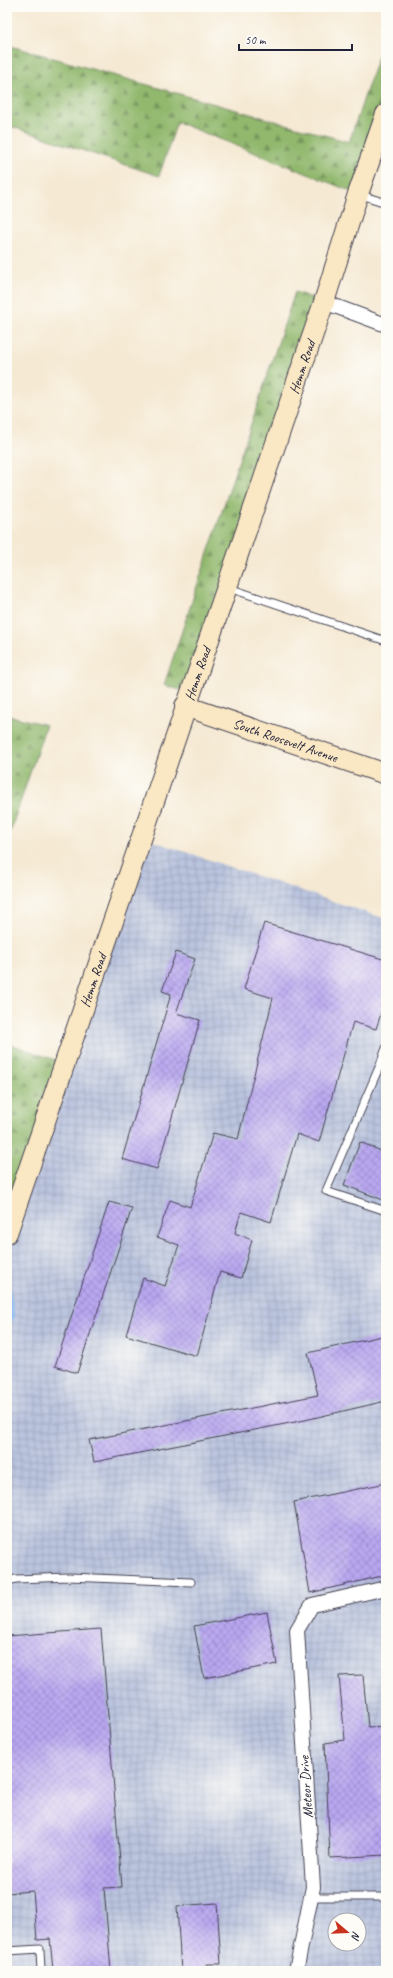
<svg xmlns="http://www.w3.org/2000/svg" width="393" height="1978" font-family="Caveat,sans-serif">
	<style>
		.industrial { fill: url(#industrial-grid); fill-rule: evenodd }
		.forest { fill: url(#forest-firs); stroke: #5a6d54 }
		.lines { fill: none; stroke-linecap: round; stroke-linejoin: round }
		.stream { stroke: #80b4ee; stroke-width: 4.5 }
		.building { fill: url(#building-cross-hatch) }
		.lane-casing { stroke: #424052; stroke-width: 9 }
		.street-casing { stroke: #424052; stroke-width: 16 }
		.secondary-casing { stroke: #424052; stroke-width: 22 }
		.lane { stroke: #fff; stroke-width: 7 }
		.street { stroke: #fff; stroke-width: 14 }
		.secondary { stroke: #fae7c3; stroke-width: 20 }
		.labels { text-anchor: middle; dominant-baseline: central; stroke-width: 3.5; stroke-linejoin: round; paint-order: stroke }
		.street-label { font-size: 14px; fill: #22223b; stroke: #fdfcf7 }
	</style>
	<defs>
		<pattern id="industrial-grid" width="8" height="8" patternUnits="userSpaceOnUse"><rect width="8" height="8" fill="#bac4de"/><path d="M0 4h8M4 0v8" fill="none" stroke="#a0a8bf"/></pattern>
		<pattern id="forest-firs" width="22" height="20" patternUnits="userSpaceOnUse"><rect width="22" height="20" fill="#91b86d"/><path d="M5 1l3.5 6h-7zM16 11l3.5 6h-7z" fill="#76955b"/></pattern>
		<pattern id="building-cross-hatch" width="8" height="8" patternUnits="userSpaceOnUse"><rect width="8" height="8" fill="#b9a7f1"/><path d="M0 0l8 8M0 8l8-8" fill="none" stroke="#9688c4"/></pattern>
	</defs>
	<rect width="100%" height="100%" fill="#fdfcf7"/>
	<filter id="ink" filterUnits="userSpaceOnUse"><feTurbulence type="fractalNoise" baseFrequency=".025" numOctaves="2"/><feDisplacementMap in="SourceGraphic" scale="8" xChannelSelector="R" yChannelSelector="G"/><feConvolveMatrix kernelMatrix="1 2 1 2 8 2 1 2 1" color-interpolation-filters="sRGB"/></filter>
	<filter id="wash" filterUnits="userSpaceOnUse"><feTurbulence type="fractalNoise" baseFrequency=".012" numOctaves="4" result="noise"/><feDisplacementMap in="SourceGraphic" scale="16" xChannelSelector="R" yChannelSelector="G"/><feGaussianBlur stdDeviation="0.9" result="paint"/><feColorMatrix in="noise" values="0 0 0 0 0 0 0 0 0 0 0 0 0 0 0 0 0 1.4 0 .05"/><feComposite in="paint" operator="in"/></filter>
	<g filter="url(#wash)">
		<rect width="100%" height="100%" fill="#f5e9d3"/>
		<path class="industrial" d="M141,837l245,82v1052h-379v-738zM335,1920h24v24h-24z"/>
		<path class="forest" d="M386,33v81l-28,80 -181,-72 -18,54 -152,-51v-80l342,97z
			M295,292l29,10 -134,391 -26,-8z
			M7,715l39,10 -39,117z
			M7,1043l57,20 -57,170z"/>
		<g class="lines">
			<path class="stream" d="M7,1328l5,-13 -5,-34"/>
		</g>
		<g id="blocks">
			<path class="building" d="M264,923l122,37v38l-10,31 -23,-7 -34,120 -22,-8 -26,88 -30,-10 -6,21 17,7 -11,38 -21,-6 -23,84 -71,-21 17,-57 22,8 14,-41 -22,-8 13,-37 20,7 23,-74 25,6 35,-141 -29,-9z
				M176,952l19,7 -19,54 24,7 -43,149 -35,-10 49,-165 -9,-3z
				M360,1142l26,11v48l-42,-16z
				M109,1202l23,6 -55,165 -22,-7z
				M386,1335v66l-81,19 -211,42 -5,-22 229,-45 -10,-42z
				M386,1483v92l-76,18 -16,-91z
				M267,1612l10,52 -73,14 -10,-52z
				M101,1629l21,258 -18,1 7,83h-58l-3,-32 -13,1 -4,-49 -26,2v-257z
				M363,1675l5,52 18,-1v129l-56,3 -5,-115 20,-3 -6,-64z
				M217,1903l4,61h-15l1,7h-26l-4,-65z"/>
		</g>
	</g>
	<g filter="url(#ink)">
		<use href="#blocks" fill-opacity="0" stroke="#424052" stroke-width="1"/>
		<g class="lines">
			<g class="lane-casing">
				<path id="lane" d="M358,194l28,9
					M229,588l157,53
					M386,1048l-6,17 6,2
					M380,1065l-54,126 60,20
					M7,1581l9,-2 53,-2 122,5
					M311,1897h75
					M7,1951l33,-2 1,22"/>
			</g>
			<g class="street-casing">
				<path id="street" d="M324,302l62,23
					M296,1971l17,-84 -16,-257 15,-25 74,-17"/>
			</g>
			<g class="secondary-casing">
				<g id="secondary">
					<path id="s1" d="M185,706l201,68"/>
					<path id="s2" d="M7,1233l317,-931 34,-108 28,-80"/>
				</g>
			</g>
			<use href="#lane" class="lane"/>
			<use href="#street" class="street"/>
			<use href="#secondary" class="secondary"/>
		</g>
	</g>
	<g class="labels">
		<g class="street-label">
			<text stroke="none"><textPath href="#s2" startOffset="915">Hemm Road</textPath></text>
			<text stroke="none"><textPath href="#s2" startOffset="591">Hemm Road</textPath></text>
			<text stroke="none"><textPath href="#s1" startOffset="106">South Roosevelt Avenue</textPath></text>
			<text stroke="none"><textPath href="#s2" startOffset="267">Hemm Road</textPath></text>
			<text transform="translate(306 1787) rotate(-94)">Meteor Drive</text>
		</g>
	</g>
	<rect width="393" height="1978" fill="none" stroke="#fdfcf7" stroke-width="24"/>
	<g transform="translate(347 1932) rotate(109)"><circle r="19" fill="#fdfcf7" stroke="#a5a5ac"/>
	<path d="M0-3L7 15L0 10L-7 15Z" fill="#c8321e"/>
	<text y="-6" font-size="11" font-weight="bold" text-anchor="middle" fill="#22223b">N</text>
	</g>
	<path d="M239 44v6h113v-6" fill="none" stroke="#22223b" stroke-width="2"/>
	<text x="245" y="44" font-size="12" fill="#22223b" stroke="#fdfcf7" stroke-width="3" paint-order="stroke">50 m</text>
</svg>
